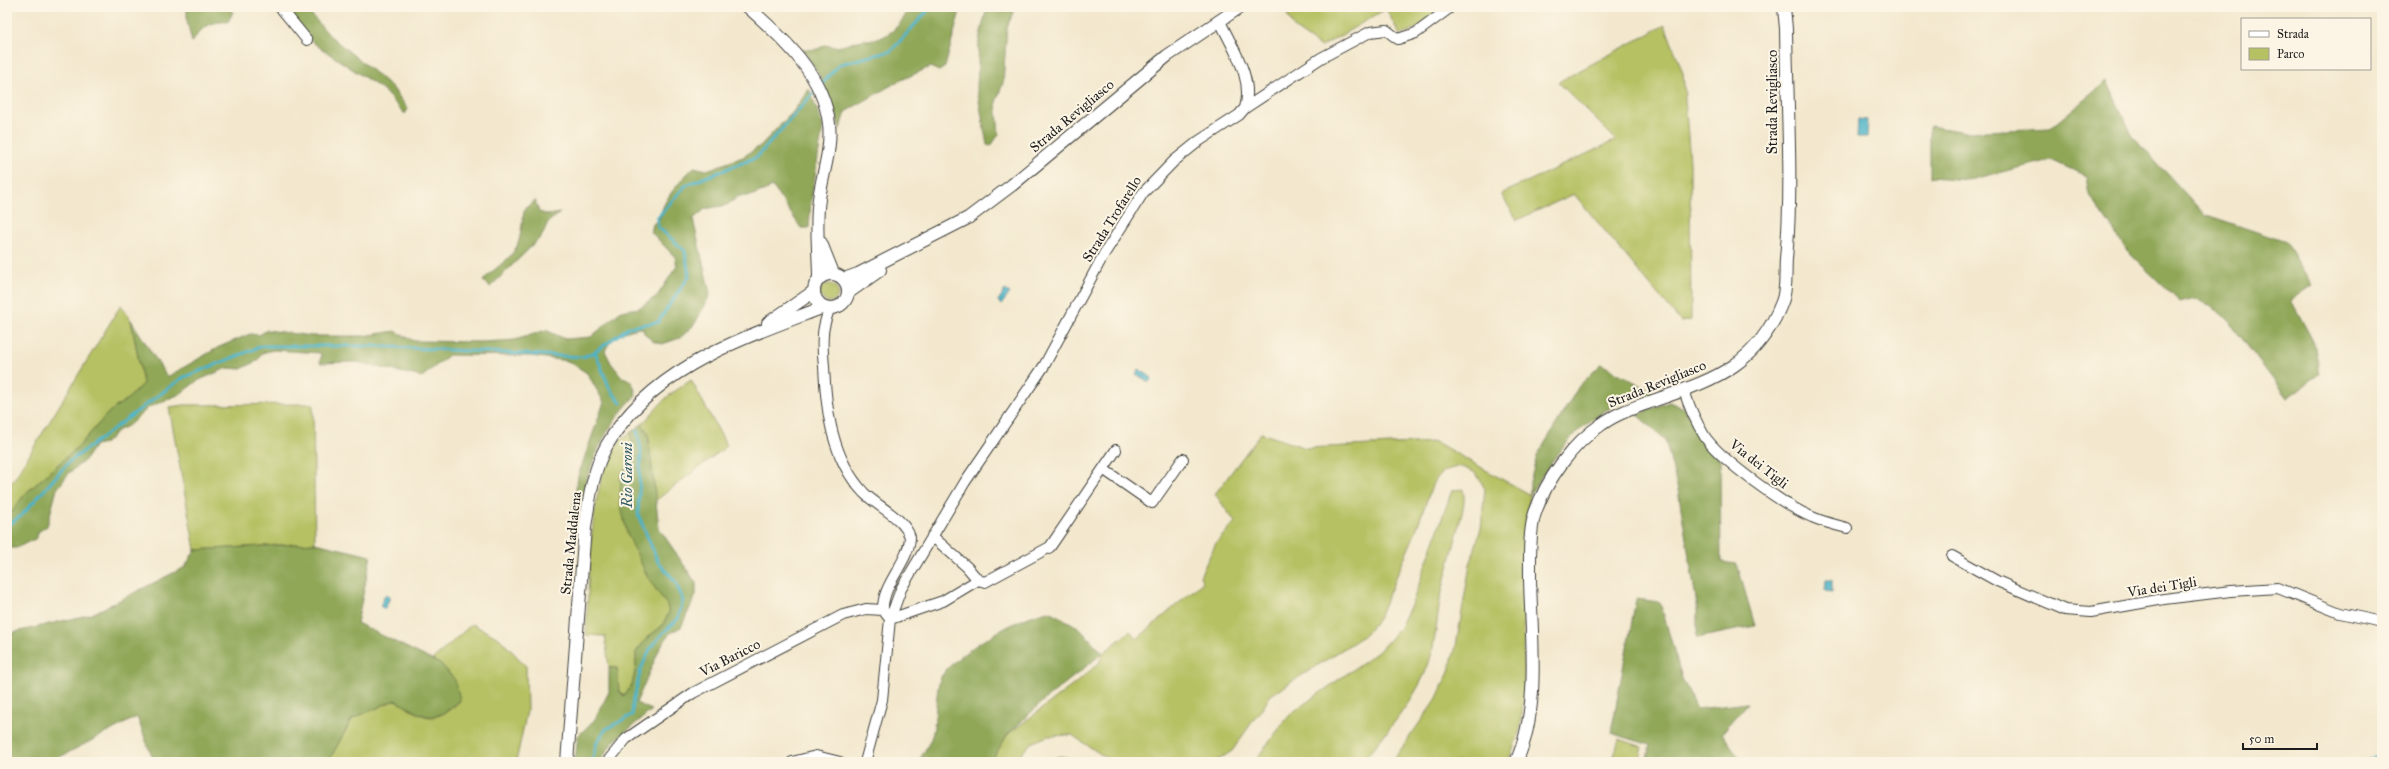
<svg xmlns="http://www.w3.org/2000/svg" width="2389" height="769" font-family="'IM FELL Great Primer',serif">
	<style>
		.green { fill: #b6c163; stroke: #696e40 }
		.forest { fill: #90a759; stroke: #56623a }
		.water { fill: #49b3c7; stroke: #326872 }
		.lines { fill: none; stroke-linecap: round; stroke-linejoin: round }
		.stream { stroke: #49b3c7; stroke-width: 3 }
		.minor-casing { stroke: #3c3b37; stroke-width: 12 }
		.tertiary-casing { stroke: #3c3b37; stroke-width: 14 }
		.minor { stroke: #fff; stroke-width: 10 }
		.tertiary { stroke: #fff; stroke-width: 12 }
		.labels { text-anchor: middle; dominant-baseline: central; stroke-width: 4; stroke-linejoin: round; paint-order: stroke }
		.street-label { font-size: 14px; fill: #1c1c1c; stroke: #fcf5e5 }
		.water-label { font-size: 15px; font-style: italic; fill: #2e5860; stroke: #fcf5e5 }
	</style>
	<rect width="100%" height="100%" fill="#fcf5e5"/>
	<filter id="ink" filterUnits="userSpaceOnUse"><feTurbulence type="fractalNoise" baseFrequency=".025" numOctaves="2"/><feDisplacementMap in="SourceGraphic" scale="8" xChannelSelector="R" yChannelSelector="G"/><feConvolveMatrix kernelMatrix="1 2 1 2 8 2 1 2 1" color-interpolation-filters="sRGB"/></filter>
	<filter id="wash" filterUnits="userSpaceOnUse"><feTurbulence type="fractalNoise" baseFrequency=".012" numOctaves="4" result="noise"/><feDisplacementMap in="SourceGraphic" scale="16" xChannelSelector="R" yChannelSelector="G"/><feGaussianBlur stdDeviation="0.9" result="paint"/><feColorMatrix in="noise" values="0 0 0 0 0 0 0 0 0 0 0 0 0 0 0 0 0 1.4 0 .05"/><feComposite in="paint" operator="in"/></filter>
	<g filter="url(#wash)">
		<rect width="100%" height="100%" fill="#f3e8ce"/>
		<path class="green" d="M1283,7h161l-27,21 -17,7 -14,-26 -65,38 -26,-18z
			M1665,25l18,48 7,89 1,158 -10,2 -107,-128 -57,26 -16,-26 115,-54 -58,-58z
			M820 293a9 9 0 1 1 18 0a9 9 0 1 1-18 0Z
			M121,305l10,15 12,63 -13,14 -21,15 -29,33 -55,49 -14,19 -4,2v-24z
			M691,380l36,66 -72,55 -7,-68 -6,-9 26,-28z
			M313,404l2,139 -120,7 -26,-143 15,-2z
			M631,432l1,17 -3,14 -8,12 -1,27 28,76 20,27 1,8 -8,14 -13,10 -12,15v15l-4,18 -8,11 -5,-5 -2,-23h-8l-4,-32 -19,-1c3,-50 2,-152 31,-191 3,-5 10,-8 14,-12z
			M1261,433l45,15 130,-6 94,53 -6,38v164l-4,33 -12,32h-116l45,-64 12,-27 7,-25 14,-81 11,-37 4,-39 -9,-16 -16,-7 -17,5 -10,12 -19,53 -36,83 -13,16 -94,60 -39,56 -17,11h-103l-40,-27 -24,1 -17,7 -17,19h-23l16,-27 70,-53 22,-19 4,-10 27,-22 7,8 66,-57 -3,-6 16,-33 19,-21 -20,-28z
			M1463,489c2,8 1,15 -1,24 -6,29 -16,58 -22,88 -4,24 -5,50 -15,72 -14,32 -41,62 -63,89h-108l36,-48 88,-62 21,-23 14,-28 39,-111z
			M472,624l27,14 27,28 1,45 -11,51h-188l24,-43 43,-19c29,17 37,27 65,1 -5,-20 -10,-32 -28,-41z
			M1619,739l24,8 -4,15h-27z
			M1060,756l17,3 5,3h-39z"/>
		<path class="forest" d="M187,7h39l7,5 -5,10c-19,-1 -26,5 -36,20l-5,-21z
			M269,7h32l9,6 19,22 63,52 16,22 -3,5 -23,-25 -63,-42z
			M910,7h51l-16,60 -6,4 -9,-4 -33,15 -52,30 -5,17c-9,-31 -18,-53 -37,-79l15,-1 7,-4c15,4 19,0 33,-4 6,-2 13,0 19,-2 17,-5 25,-17 33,-32z
			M987,7h29l-9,20 -4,56 -7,19 3,32 -8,12 -4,-1 -10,-56 2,-49z
			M2107,81l25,54 72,79 82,28 26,43 -21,15 23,43 6,31 -33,24 -63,-83 -29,-17 -15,4 -53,-51 -38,-57 -3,-18 -35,-16 -82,20 -39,-3v-51l35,6 85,-4z
			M809,89l14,37 -12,75 -2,27h-8l-28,-41 -23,9h-11l-12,9 -22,4 -12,10 17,75 -5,11 -11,20 -14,13 -18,6 -10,-3 -8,-8 -1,-5c-14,0 -33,9 -38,23l6,12 11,14c10,2 12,8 14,18 -39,40 -53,84 -59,138l-7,-4 8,-53 26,-74 -17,-29 -19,-12 -37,-5 -82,-1 -27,22 -66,-15 -36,1 1,-10 -48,-3 -11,3 -5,8 -16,8 -14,-1 -30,13 -17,13 -31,13 -21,19 -10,4 -12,13 -11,2 -10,15 -16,13 -12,16 -10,37 -9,6 -1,6 -21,10h-9v-33l4,-2 14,-19 55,-49 29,-33 21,-15 13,-14 -12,-63 36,57 52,-30 31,-13 9,1 8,-5 45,6h51l32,-5 19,10 69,1 32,-2 31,-10 19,9 26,-2 30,-26 18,-3 18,-12 20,-30 -2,-9 -24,-25 2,-8 7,-6c2,-18 21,-38 34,-51l13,3 36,-13 17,-11 33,-34z
			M535,200l4,12 10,3 11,-2 -12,9 -6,14 -52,51 -7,-6c10,-13 26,-19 34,-35 5,-11 5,-30 8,-37 2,-3 7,-6 10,-9z
			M1601,364l54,29c-13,4 -29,7 -41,13 -38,19 -63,54 -84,89v-13l7,-26 42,-70z
			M1669,402l15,6 20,34 16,18 1,102 16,2 18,62 -58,12v-33l-19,-115 -13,-51 -28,-24z
			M642,424l6,9 11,95 37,55v12l-15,32 -11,6 -11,17 -23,53 16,7 -40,33 -12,19h-25l3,-26 17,-17 14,-27v-24h8l2,23 5,5 8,-11 4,-18v-15l12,-15 13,-10 8,-14 -2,-8 -19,-27 -21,-45 -7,-31 1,-27 8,-12 3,-14 -1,-17z
			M315,543l56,13 -14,67 85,42 13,15 5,20c-29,27 -35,16 -65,0l-43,19 -24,43h-174l-17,-45 -87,45h-43v-128l85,-20 93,-47 10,-17z
			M1636,599l24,3 22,76 15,31 51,-6 -26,30 20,29h-96l4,-17 -39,-12z
			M1049,611l29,16 25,26 -60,48 -36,34 -16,27h-73c5,-9 13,-20 15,-30 3,-13 3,-46 8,-55 15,-25 81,-62 108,-66z"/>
		<path class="water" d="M1858,119l10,1 -1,17h-10z
			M1005,290l5,3 -9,12 -3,-4z
			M1139,369l13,9 -3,4 -13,-8z
			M1826,580h6v12l-7,-1z
			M385,595l5,2 -5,12 -5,-3z"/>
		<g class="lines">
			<path class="stream" d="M820,86l20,-22 51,-13 40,-44
				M595,352l15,37 11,14
				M7,526l15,-11 47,-53 113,-84 80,-32h112l209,11 12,-5 34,-25 29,-5 31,-46 -4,-25 -27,-24 -1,-9 29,-33 71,-28 59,-67
				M592,762l5,-20 9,-13 26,-14 1,-13 8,-33 9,-20 11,-14 17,-16 5,-19 -8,-19 -17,-19 -20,-48 3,-64 -4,-20
				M2358,762l24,-6"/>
		</g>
	</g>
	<g filter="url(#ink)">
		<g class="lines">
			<g class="minor-casing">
				<path id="minor" d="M280,7l27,33
					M1220,21c12,27 34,56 25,87
					M829,309c-2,8 -6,17 -6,26 -1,10 0,21 1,31 2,45 8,93 40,127 14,14 40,25 46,44 -1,26 -28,46 -27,73l7,9
					M1684,390c5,17 12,32 21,47 17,24 80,69 107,80 11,5 23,8 35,11
					M1103,469l49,34 31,-44
					M1952,556l45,25 68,29 26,2 73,-13 67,-8 47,-3 62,25 42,9
					M978,580l7,2 65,-35 66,-97
					M890,619l53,-18 35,-21 -11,-13 -35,-31
					M607,762l19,-23 67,-46 150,-78 23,-6 17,1
					M792,762l24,-6 24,6
					M865,762l17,-62 8,-81 11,-30 64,-107 79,-116 60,-112 39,-61 31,-32 25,-20 40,-26 6,-7 76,-50 49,-26 16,-2 12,9 18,-6 35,-26"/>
			</g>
			<g class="tertiary-casing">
				<path id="tertiary" d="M748,7c35,31 76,68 81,117 3,25 -7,51 -10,75 -4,26 0,53 0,79
					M821,243l12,30
					M814 291a17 17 0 1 1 34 0a17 17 0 1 1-34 0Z
					M844,279l14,-5 110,-56 44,-33 155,-129 73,-49
					M849,292l31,-22
					M768,323l45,-31
					M567,762l18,-235c4,-27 8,-58 22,-82 46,-79 137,-107 217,-138
					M1516,762c25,-53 15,-126 14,-184 0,-18 -1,-48 5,-65 11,-33 38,-70 67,-89 15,-11 34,-17 51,-23 59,-21 104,-34 129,-99 5,-12 3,-29 4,-43 7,-75 1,-153 0,-230l-2,-22"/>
			</g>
			<use href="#minor" class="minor"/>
			<use href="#tertiary" class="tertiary"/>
		</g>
	</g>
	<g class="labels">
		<g class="street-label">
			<text transform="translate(1772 102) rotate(-90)">Strada Revigliasco</text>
			<text transform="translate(1072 116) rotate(-40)">Strada Revigliasco</text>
			<text transform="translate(1112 219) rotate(-58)">Strada Trofarello</text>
			<text transform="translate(1657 384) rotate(-22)">Strada Revigliasco</text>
			<text transform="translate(1759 464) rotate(38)">Via dei Tigli</text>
			<text transform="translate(571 543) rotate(-84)">Strada Maddalena</text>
			<text transform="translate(2162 587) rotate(-9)">Via dei Tigli</text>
			<text transform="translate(730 658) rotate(-27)">Via Baricco</text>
		</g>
		<g class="water-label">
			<text transform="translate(627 475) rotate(-90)">Rio Garoni</text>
		</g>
	</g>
	<rect width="2389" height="769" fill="none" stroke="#fcf5e5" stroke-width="24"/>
	<rect x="2241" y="18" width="130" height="52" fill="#fcf5e5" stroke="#a29e95"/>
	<rect x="2249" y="31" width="20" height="6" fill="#ffffff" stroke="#a29e95"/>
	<text x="2277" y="38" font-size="12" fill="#1c1c1c">Strada</text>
	<rect x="2249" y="48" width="20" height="12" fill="#b6c163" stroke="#a29e95"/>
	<text x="2277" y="58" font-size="12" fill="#1c1c1c">Parco</text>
	<path d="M2243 743v6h74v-6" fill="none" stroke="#1c1c1c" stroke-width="2"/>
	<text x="2249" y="743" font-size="12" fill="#1c1c1c" stroke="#fcf5e5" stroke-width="3" paint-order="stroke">50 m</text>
</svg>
